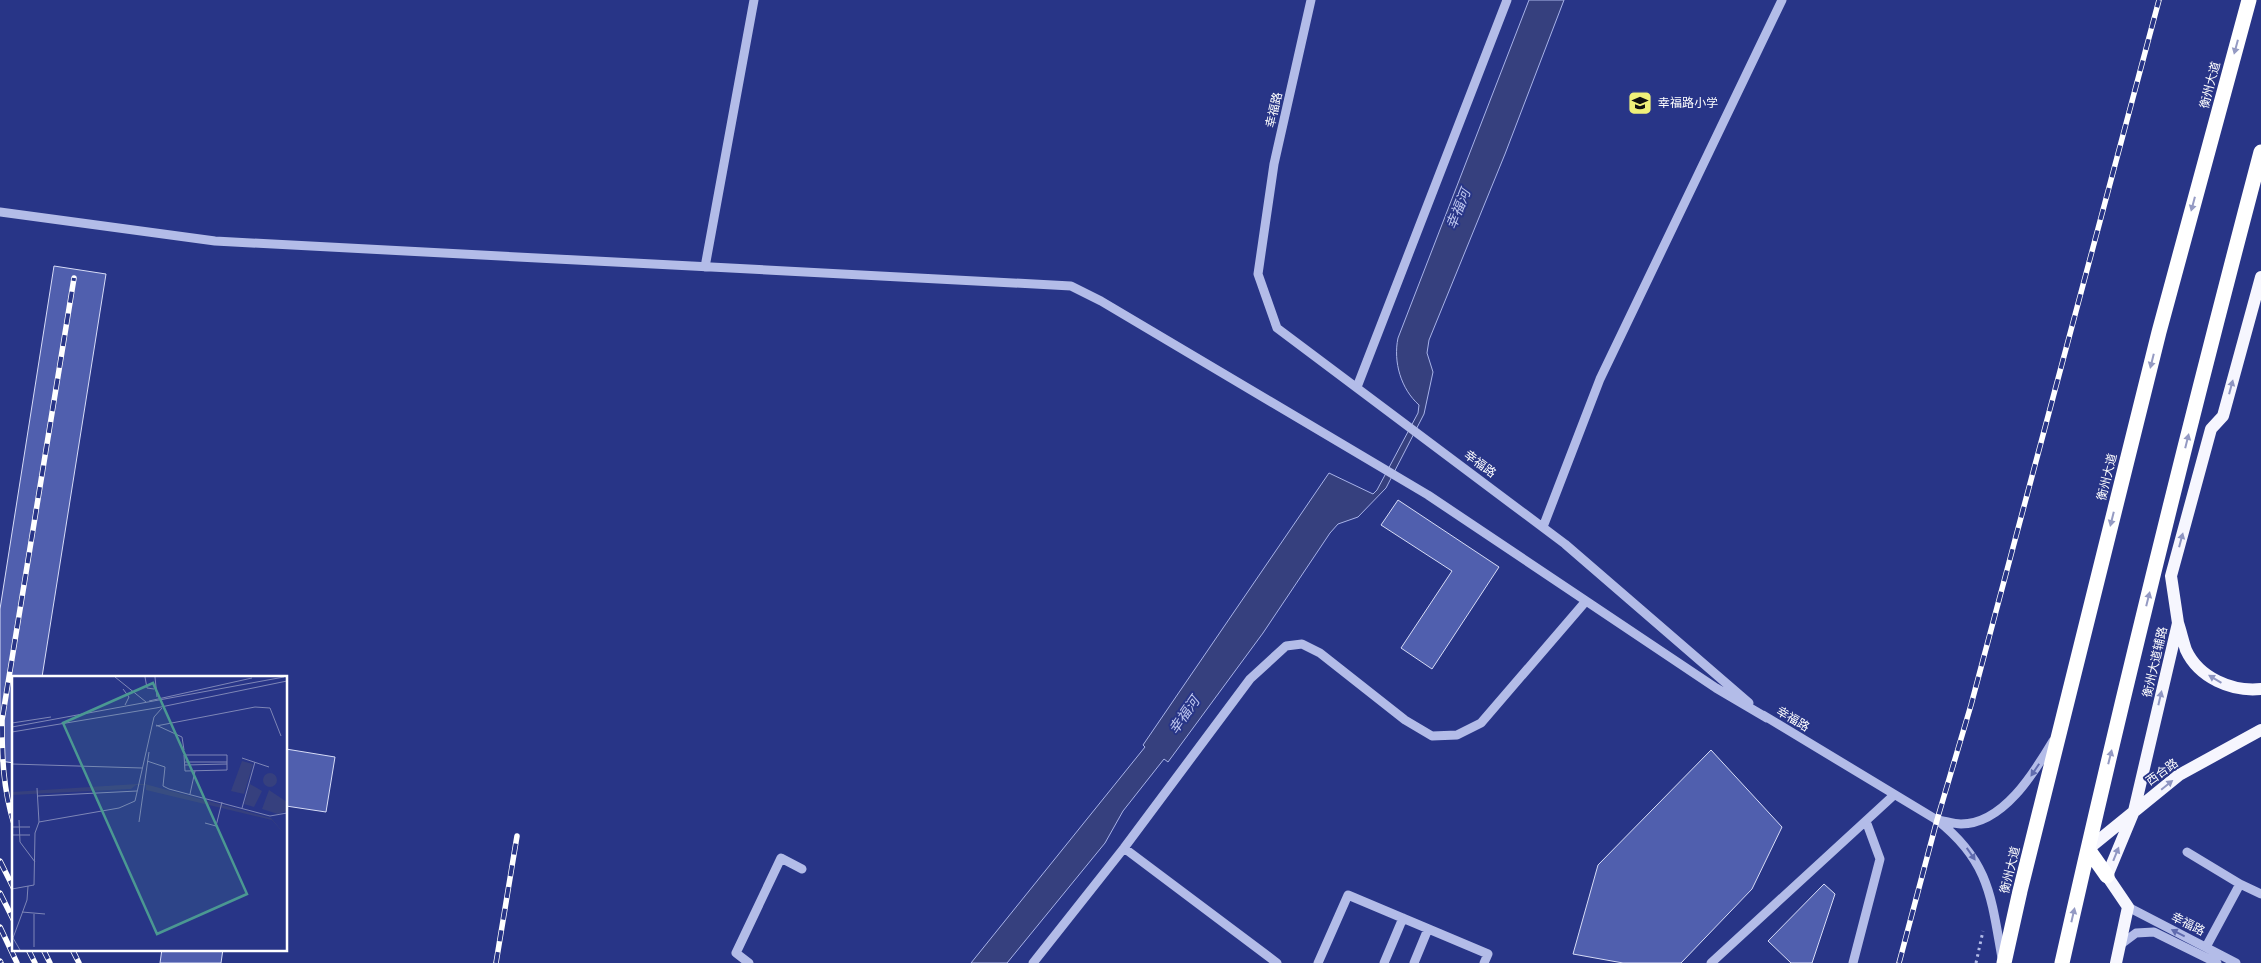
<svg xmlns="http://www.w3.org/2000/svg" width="2261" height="963" font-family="Helvetica,'Noto Sans SC',sans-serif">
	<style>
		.water { fill: #36407e; stroke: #a8b3e9 }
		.building { fill: #505fae; stroke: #d7dcf7 }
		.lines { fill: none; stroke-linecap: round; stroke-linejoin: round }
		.path { stroke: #b3bce8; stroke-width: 3; stroke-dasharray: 2.5 4; stroke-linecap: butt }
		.minor { stroke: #b3bce8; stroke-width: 9 }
		.major { stroke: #f6f6fe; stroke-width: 12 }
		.highway { stroke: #fff; stroke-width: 15 }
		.rail-casing { stroke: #fff; stroke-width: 5.5 }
		.rail { stroke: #283587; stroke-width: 4; stroke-dasharray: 11; stroke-linecap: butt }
		.oneway { fill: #949ac3 }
		.oneway2 { fill: #8f96c2 }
		.oneway3 { fill: #606bae }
		.labels { text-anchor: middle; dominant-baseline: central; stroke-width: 4; stroke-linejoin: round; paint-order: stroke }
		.street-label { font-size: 12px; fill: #fff; stroke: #283587 }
		.poi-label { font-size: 12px; fill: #fff; stroke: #283587; text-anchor: start }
		.water-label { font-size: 14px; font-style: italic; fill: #bfc7f0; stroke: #283587 }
		.inset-road { fill: none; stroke: #7e86b7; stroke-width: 1 }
		.view { fill: #4b9892; fill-opacity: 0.15; stroke: #4b9892; stroke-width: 2.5 }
		.inset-edge { fill: none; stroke: #fff; stroke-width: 2.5 }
	</style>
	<rect width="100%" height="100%" fill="#283587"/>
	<path class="water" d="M1529,0h35l-59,154 -76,186 -2,13 6,19 -9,42 -38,74 -28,29 -20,7 -8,9 -67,100 -95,129 -4,-3 -41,52 -18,32 -98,120h-36l174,-216 -2,-2 186,-272 44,21 4,-4 41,-77 1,-8c-18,-16 -26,-43 -21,-67z"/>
	<path class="building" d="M54,266l52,8 -64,403h-28v86l-14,-2v-152z
		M1398,500l101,67 -67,102 -31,-21 51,-77 -71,-46z
		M286,749l49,8 -9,55 -40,-6z
		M1711,750l71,77 -30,62 -71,74h-58l-50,-9 25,-89z
		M1824,884l11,10 -23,69h-21l-23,-22z
		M162,949h61l-2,14h-61z"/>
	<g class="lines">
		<path class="path" d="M1976,963l7,-32"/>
		<path class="minor" d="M1311,0l-37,164 -16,110 19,54 288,216 184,159
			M0,212l215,29 856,45 30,15 327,194 288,193 51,30
			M705,267l49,-267
			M1357,387l150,-387
			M1543,527l57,-148 182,-379
			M1763,715l174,105c52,41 54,76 65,138
			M1938,820c7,1 16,4 23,4 42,0 73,-51 92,-83
			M1124,848l153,115
			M2187,852l53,32
			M2128,907l108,56
			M2120,945l16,-12 18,-1 63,31
			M2206,947l34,-63 21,10
			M749,963l-13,-10 45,-95 21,11
			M1033,963l91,-115 126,-169 36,-33 16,-2 18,9 85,67 27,16 25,-1 24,-12 105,-122
			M1318,963l30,-68 140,59 -4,9
			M1384,963l19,-45
			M1414,963l14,-34
			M1711,963l183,-168
			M1853,963l27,-104 -14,-38"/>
		<path class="major" d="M2178,623c3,9 5,18 8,27 13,28 46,42 75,39
			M2088,849l91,-74 82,-45
			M2116,963l12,-56 -21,-31 27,-65 44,-188 -7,-47 40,-147 12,-13 38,-139"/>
		<path class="highway" d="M2088,849l19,27
			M2004,963l16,-72 139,-559 90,-332
			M2062,963c61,-272 128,-542 199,-811"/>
		<g class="rail-casing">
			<path id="rail" d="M14,824c-11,-36 -12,-66 -12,-104l72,-442
				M0,861l14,28
				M0,893l14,28
				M0,927l17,36
				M28,949l7,14
				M43,949l7,14
				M72,949l7,14
				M0,961l1,2
				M496,963l21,-127
				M1899,963l38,-143 34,-115 188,-705"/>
		</g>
		<use href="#rail" class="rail"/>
	</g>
	<defs><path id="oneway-solid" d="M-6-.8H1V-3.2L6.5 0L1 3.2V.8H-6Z" transform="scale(1.25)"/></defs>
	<g class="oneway">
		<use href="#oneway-solid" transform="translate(2236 47) rotate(105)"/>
		<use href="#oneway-solid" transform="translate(2193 204) rotate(105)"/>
		<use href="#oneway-solid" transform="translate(2152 361) rotate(104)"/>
		<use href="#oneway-solid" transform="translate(2187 441) rotate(-76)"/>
		<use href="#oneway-solid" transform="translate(2112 519) rotate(104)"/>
		<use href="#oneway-solid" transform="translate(2148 599) rotate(-76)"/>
		<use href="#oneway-solid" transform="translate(2110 757) rotate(-76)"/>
		<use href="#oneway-solid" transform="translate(2073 915) rotate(-77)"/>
	</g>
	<g class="oneway2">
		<use href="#oneway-solid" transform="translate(2231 387) rotate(-75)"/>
		<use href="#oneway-solid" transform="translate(2181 540) rotate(-75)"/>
		<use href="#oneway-solid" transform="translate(2215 679) rotate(-149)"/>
		<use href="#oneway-solid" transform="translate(2160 698) rotate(-77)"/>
		<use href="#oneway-solid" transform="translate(2167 785) rotate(-39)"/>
		<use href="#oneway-solid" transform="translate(2116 854) rotate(-68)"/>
	</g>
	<g class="oneway3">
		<use href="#oneway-solid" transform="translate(2035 770) rotate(124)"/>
		<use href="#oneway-solid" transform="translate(1971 854) rotate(55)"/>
		<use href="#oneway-solid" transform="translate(2178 933) rotate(-153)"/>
	</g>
	<defs>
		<g id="school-square" transform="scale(1.25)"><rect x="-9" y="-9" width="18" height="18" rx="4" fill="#f0f079" stroke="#283587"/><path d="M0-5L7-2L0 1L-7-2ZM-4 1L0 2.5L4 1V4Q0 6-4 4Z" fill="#111"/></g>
	</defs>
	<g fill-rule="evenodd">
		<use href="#school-square" x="1640" y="103"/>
	</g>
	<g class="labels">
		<g class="street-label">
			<text transform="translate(2210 85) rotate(-75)">衡州大道</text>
			<text transform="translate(1274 110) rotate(-77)">幸福路</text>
			<text transform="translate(1480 464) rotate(37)">幸福路</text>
			<text transform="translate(2107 477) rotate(-76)">衡州大道</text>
			<text transform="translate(2155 662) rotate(-77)">衡州大道辅路</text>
			<text transform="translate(1793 719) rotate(31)">幸福路</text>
			<text transform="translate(2162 772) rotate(-36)">西合路</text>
			<text transform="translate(2010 870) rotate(-76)">衡州大道</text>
			<text transform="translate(2188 924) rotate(27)">幸福路</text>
		</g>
		<g class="poi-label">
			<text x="1658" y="103">幸福路小学</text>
		</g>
		<g class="water-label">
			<text transform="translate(1458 209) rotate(-68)">幸福河</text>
			<text transform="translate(1184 715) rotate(-55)">幸福河</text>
		</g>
	</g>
	<g transform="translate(12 676)">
		<rect width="275" height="275" fill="#283587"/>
		<path d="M230,85l11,3 -9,30 -13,-3zM251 104a7 7 0 1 1 14 0a7 7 0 1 1-14 0ZM125,108h8l126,34 16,19 -15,-17 -126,-30v-5h-10l-5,4 -119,6v-3zM238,108l12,7 -8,16 -10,-3zM257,114l18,12v9l-9,3 -16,-5z" fill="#36407e"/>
		<path class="inset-road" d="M103,1l31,25M133,1l2,11 7,1M143,1l2,20M111,13l6,8 -4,8M137,25l103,-23M0,47l39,-6M144,49l26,12 2,13M144,50l99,-19 15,1 11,28M0,51l272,-50M0,56l144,-24 131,-27M172,79h43v15l-42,1zM230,82l27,9M135,85l18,6 -2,19 6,3 101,27 17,-3M173,86h42M0,88l130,4M173,89l42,-1M25,112l2,34M178,118l5,-23M26,120l99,-5M230,132l13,-46M7,144l1,22 15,20M127,146l10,-70M193,147l11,3 6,-24M0,151h18M0,159h18M0,213l22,-4 1,-52 4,-11 80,-14 16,-7 19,-84 8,-9M10,236l23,2M22,271v-33M8,274l-7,-12 14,-38 1,-14"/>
		<path class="view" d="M141,7l94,211 -90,40 -94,-211z"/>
		<rect width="275" height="275" class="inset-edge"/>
	</g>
</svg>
